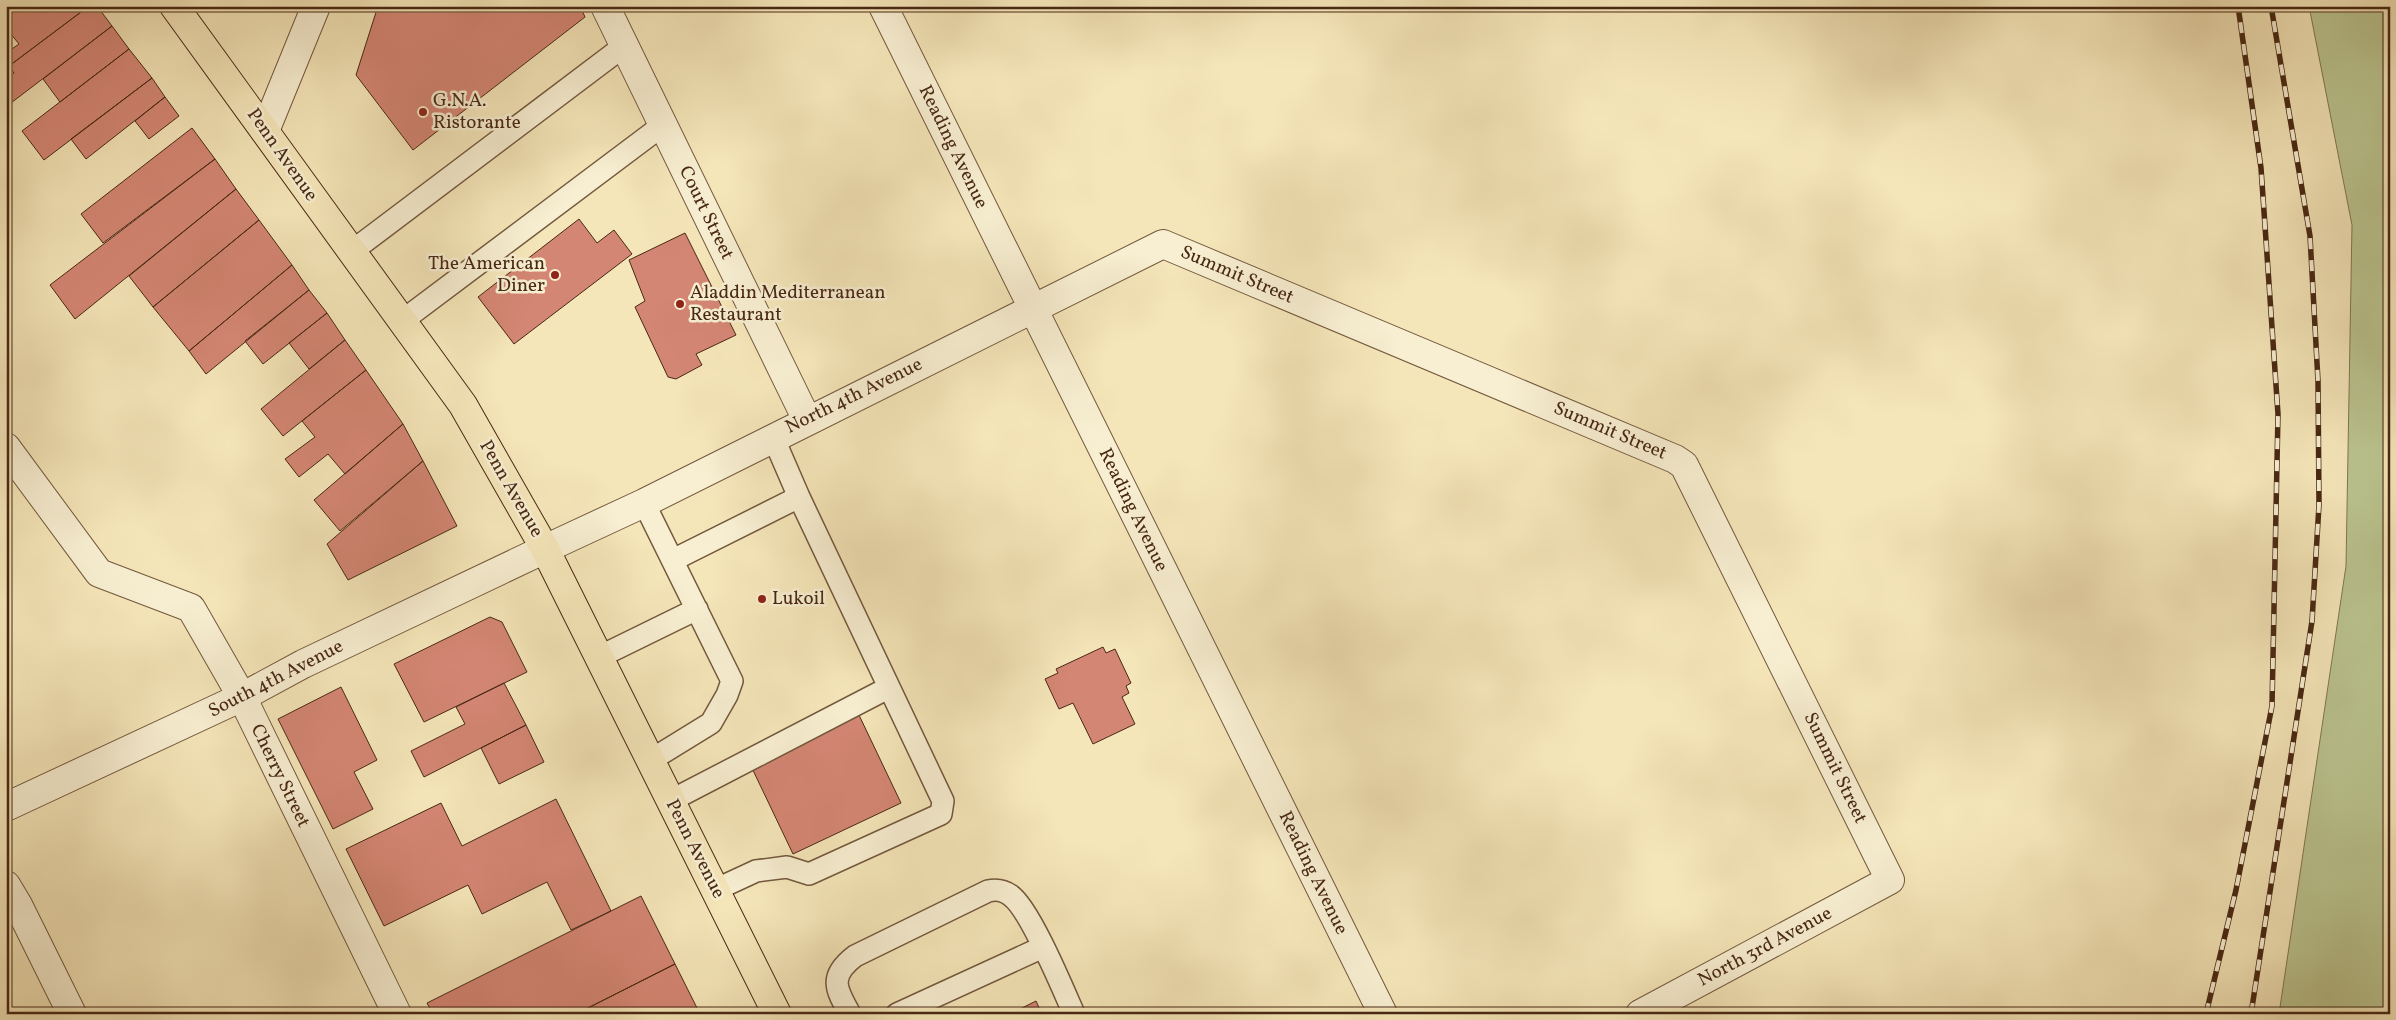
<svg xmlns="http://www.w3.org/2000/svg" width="2396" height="1020" font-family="Vollkorn,serif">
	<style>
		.green { fill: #bbc590; stroke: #827652 }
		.building { fill: #d48674; stroke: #482814 }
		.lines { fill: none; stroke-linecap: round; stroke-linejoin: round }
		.service-casing { stroke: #73583d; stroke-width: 24 }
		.minor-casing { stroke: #73583d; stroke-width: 30 }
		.tertiary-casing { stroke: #73583d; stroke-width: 30 }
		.primary-casing { stroke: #482814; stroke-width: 30 }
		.service { stroke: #f8efd2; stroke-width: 21 }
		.minor { stroke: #f8efd2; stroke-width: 28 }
		.tertiary { stroke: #f8efd2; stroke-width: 28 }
		.primary { stroke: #f5e6b9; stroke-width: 28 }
		.rail-casing { stroke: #482814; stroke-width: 5.5 }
		.rail { stroke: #f8efd2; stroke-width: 4; stroke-dasharray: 11; stroke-linecap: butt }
		.poi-dot { fill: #8f2418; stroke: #f8efd2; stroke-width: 2 }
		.labels { text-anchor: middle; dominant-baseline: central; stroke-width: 5; stroke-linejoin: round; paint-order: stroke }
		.poi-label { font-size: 19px; fill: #482814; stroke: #f8efd2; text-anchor: start }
		.street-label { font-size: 19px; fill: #482814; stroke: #f8efd2 }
	</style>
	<rect width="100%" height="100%" fill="#f5e6b9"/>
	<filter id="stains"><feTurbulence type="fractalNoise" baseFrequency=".004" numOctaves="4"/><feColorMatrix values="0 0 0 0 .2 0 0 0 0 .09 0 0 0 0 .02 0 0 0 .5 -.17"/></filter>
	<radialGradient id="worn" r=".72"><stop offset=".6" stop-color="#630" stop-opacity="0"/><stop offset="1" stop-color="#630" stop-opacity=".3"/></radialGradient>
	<path class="green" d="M2309,6h81v1008h-111l67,-448 6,-341z"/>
	<path class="building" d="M6,6h14l-14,11z
		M20,6h69l-80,60 -3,-3v-10l13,-9 -13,-16v-11z
		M89,6h8l15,20 -105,80 -1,-27 8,-6 -5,-7z
		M378,6h202l5,11 -172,133 -57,-75z
		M112,26l17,23 -69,53 -17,-23z
		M129,49l23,29 -108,82 -22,-29z
		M152,78l13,19 -79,62 -15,-20z
		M165,97l14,19 -30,23 -14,-18z
		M192,128l23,31 -112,84 -22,-29z
		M215,159l21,30 -161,130 -25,-34z
		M236,189l23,31 -106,87 -24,-31z
		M579,219l18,24 17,-13 18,24 -118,90 -36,-47z
		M259,220l33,45 -103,86 -36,-44z
		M685,233l51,102 -40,19 6,11 -26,14 -8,-2 -33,-70 10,-6 -16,-41z
		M292,265l17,25 -103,84 -17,-23z
		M309,290l18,23 -64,51 -18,-23z
		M327,313l18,27 -36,29 -20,-26z
		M345,340l21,30 -83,66 -22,-27z
		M366,370l37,54 -58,50 -17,-20 -29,23 -14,-18 30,-22 -13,-16z
		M403,424l20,37 -83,70 -26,-31z
		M423,461l34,65 -109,54 -21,-36z
		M490,617l12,5 25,50 -103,50 -30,-58z
		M1103,647l3,6 9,-4 16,34 -5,3 3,7 -7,4 13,27 -42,20 -20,-41 -14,6 -14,-30 13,-6 -2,-4z
		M504,683l22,42 -102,52 -13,-26 54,-27 -9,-17z
		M341,687l36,73 -23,12 19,37 -40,20 -55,-110z
		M858,713l43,90 -108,51 -43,-90z
		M526,725l18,37 -45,22 -18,-36z
		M556,799l55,112 -40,19 -24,-48 -65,32 -14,-29 -84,41 -38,-77 95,-46 21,43z
		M641,896l34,68 -99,50h-143l-6,-11z
		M675,964l25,50h-124z
		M1036,1001l6,13h-32z"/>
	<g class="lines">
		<g class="service-casing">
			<path id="service" d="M351,252l273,-206
				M402,321l261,-196
				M644,503l88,178 -5,14 -16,28 -60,37
				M673,560l126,-63
				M599,657l98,-48
				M670,801l218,-113
				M715,890l41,-19 31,-4 22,7 132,-60 2,-13 -144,-304 -26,-60
				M850,1014c-15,-26 -21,-38 5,-58l133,-65c9,-2 15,-1 22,4 19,12 53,94 64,119
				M897,1014l146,-67"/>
		</g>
		<g class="minor-casing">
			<path id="minor" d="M605,6l202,414
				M883,6l500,1008
				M265,131l51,-125
				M6,447l93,126 92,35 51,89 155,317
				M545,549l99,-46 519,-259 512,215 9,6 206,415 -250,134
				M6,885l12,20 54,109"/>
		</g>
		<g class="tertiary-casing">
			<path id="tertiary" d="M6,807l236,-110 61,-33 242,-115"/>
		</g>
		<g class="primary-casing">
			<path id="primary" d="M174,6l289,399 82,144 232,465"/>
		</g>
		<use href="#service" class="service"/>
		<use href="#minor" class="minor"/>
		<use href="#tertiary" class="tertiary"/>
		<use href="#primary" class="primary"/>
		<g class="rail-casing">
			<path id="rail" d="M2206,1014l30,-124 36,-184 6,-292 -17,-246 -23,-162
				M2251,1014l61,-393 7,-116 -1,-124 -8,-145 -39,-230"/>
		</g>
		<use href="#rail" class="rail"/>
	</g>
	<g class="poi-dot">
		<circle cx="423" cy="112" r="5"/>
		<circle cx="555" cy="275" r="5"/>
		<circle cx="680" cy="304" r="5"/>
		<circle cx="762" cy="599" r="5"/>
	</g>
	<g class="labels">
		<g class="poi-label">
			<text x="433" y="101">G.N.A.<tspan x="433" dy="22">Ristorante</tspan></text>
			<text x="545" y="264" text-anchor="end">The American<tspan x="545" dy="22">Diner</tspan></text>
			<text x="690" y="293">Aladdin Mediterranean<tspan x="690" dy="22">Restaurant</tspan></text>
			<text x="772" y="599">Lukoil</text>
		</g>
		<g class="street-label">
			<text transform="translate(953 147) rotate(64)">Reading Avenue</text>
			<text transform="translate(282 155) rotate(55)">Penn Avenue</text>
			<text transform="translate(706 213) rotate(64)">Court Street</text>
			<text transform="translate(1237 275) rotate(23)">Summit Street</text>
			<text transform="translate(854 396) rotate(-26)">North 4th Avenue</text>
			<text transform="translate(1610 431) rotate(23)">Summit Street</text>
			<text transform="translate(511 489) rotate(60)">Penn Avenue</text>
			<text transform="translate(1133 510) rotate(64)">Reading Avenue</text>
			<text transform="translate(276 679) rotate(-27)">South 4th Avenue</text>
			<text transform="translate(1835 768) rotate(64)">Summit Street</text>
			<text transform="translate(280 776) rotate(64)">Cherry Street</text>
			<text transform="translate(695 849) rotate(63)">Penn Avenue</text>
			<text transform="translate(1313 873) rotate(64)">Reading Avenue</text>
			<text transform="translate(1765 947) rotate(-28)">North 3rd Avenue</text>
		</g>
	</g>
	<rect width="2396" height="1020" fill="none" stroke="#f5e6b9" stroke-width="25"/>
	<rect x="8" y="8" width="2381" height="1005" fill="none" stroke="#482814" stroke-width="2.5"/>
	<rect x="12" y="12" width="2371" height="995" fill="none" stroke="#482814"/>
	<rect width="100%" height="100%" filter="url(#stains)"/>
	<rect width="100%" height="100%" fill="url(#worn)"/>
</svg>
